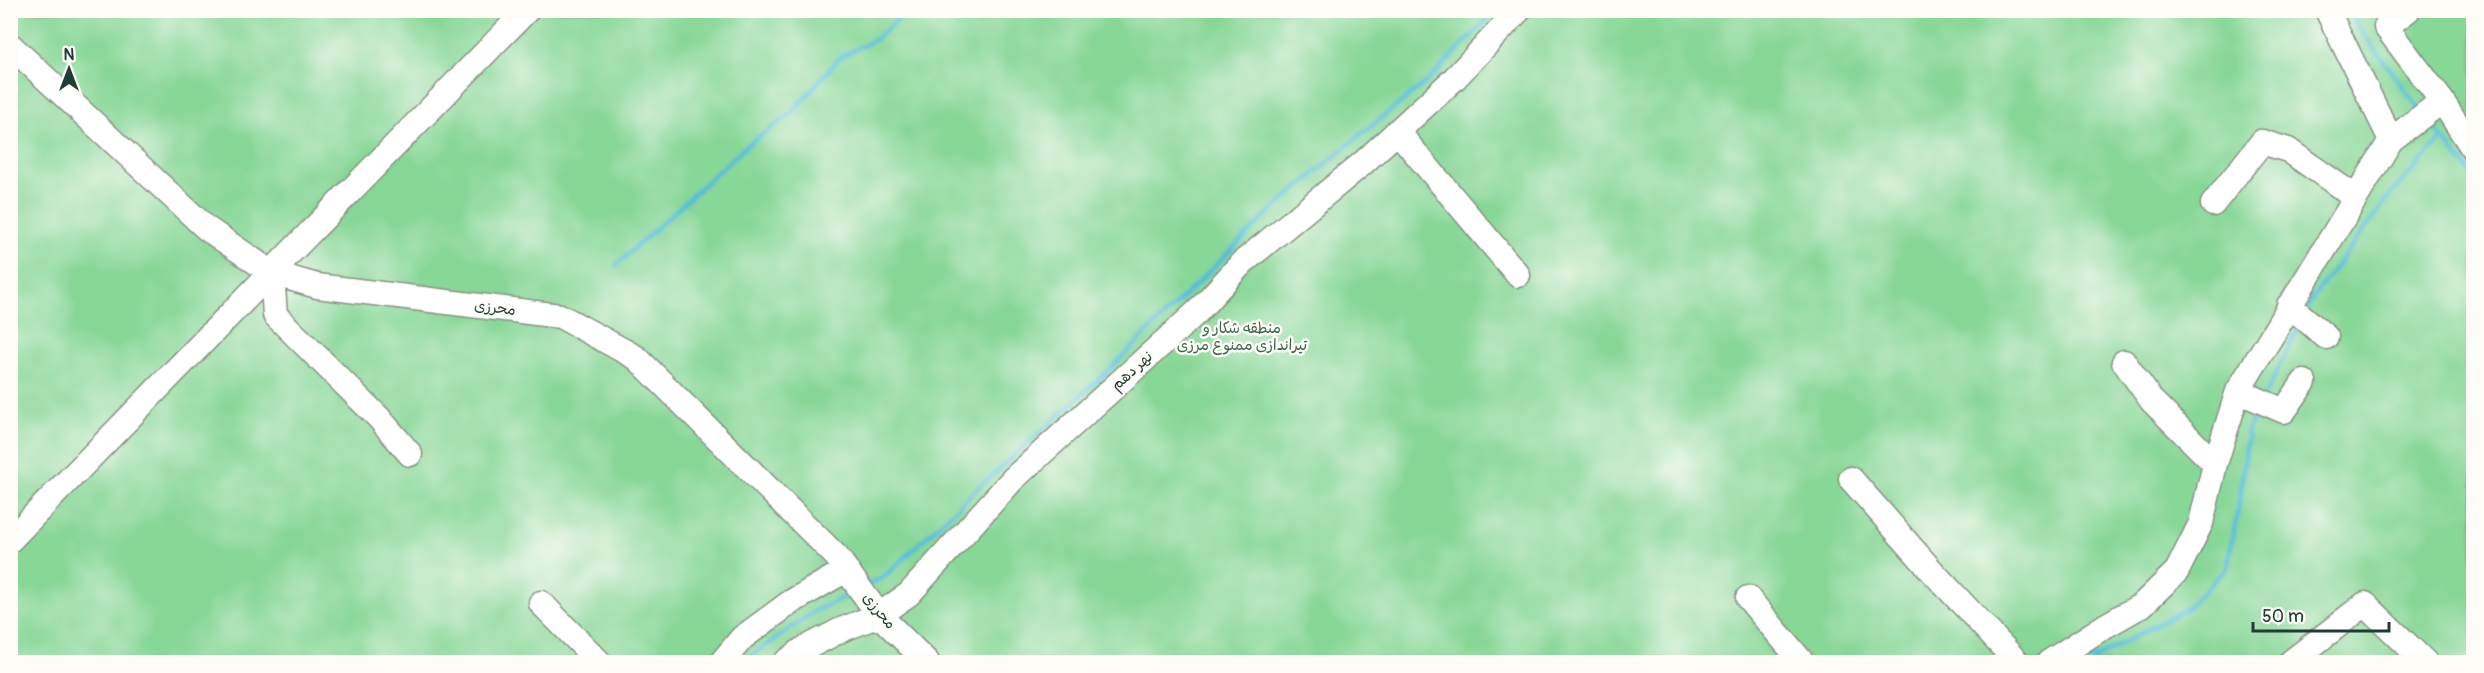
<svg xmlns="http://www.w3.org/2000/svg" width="2484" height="673" font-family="Pangolin,'Playpen Sans Arabic',sans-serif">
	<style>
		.green { fill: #87d797; stroke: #538a66; stroke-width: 1.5 }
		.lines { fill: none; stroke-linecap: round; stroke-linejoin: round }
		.stream { stroke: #59bfd6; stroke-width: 5 }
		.minor-casing { stroke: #869280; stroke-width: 27 }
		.minor { stroke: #fff; stroke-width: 24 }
		.labels { text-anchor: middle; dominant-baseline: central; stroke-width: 5; stroke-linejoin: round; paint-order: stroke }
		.street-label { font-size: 15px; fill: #1f3d34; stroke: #fdfcf7 }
		.park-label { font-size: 15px; fill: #39644d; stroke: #fdfcf7 }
	</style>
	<rect width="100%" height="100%" fill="#fdfcf7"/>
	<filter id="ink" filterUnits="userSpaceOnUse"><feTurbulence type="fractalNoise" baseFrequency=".0167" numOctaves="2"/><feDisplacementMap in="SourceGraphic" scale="12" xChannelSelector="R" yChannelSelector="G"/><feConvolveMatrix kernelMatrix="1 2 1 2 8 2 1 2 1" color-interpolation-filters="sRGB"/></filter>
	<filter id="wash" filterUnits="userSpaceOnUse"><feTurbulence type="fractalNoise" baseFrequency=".008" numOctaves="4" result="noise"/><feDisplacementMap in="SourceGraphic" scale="24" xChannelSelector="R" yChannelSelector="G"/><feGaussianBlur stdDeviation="1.35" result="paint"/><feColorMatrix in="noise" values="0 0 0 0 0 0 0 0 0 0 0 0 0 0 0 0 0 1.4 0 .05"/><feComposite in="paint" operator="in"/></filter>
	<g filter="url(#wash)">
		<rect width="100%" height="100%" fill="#eee7cc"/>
		<path class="green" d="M11,11h2462v651h-2462z"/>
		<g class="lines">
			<path class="stream" d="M2350,10l8,16 62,84
				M10,25l11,-15
				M2427,119l47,58
				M616,265l130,-119 44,-31 50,-58 34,-17 36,-30
				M2306,312l7,-15 79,-104 50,-54
				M2265,395l36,-72
				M865,586l20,-10 94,-89 129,-116 165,-162 87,-74 68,-54 58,-60 6,-11
				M743,662l72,-51 39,-19
				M2088,662l99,-54 40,-40 14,-76 7,-63 12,-23"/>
		</g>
	</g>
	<g filter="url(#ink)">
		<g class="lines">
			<g class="minor-casing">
				<path id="minor" d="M2327,10l64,130
					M2408,10l-22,17 56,74
					M10,45l196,183 66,45 45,13 243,30 77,42 200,199 42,58 48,47
					M1397,131l121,144
					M2213,204l49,-62 26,8 67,47
					M272,273l3,42 104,103 31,36
					M2289,305l37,32
					M2124,362l28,39 63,63
					M2238,391l46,20 20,-29
					M1851,479l80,91 86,92
					M10,540l517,-530
					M1748,598l54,64
					M541,603l58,59
					M722,662l20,-24 49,-36 55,-32
					M786,662l16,-12 39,-20 38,-15 30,-21 104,-115 184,-167 45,-49 121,-100 91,-84 65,-69
					M2049,662l56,-36 37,-21 35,-34 24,-48 14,-59 23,-73 153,-251 51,-39 32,49
					M2291,662l74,-58 60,58"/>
			</g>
			<use href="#minor" class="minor"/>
		</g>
	</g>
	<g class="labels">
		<g class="street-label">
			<text transform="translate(495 308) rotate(7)">محرزی</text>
			<text transform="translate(1132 371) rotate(-42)">نهر دهم</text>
			<text transform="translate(879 611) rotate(50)">محرزی</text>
		</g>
		<g class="park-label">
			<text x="1242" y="328">منطقه شکار و<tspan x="1242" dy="17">تیراندازی ممنوع مرزی</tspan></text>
		</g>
	</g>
	<rect width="2484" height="673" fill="none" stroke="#fdfcf7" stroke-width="36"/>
	<g transform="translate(69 69)" stroke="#fdfcf7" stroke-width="4.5" paint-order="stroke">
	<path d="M0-4.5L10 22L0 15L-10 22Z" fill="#1f3d34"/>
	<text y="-9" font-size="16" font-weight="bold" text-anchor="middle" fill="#1f3d34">N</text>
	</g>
	<path d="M2253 622v9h136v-9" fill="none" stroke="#1f3d34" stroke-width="3"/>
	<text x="2262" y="622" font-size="18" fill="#1f3d34" stroke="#fdfcf7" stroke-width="4.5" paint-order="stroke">50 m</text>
</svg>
